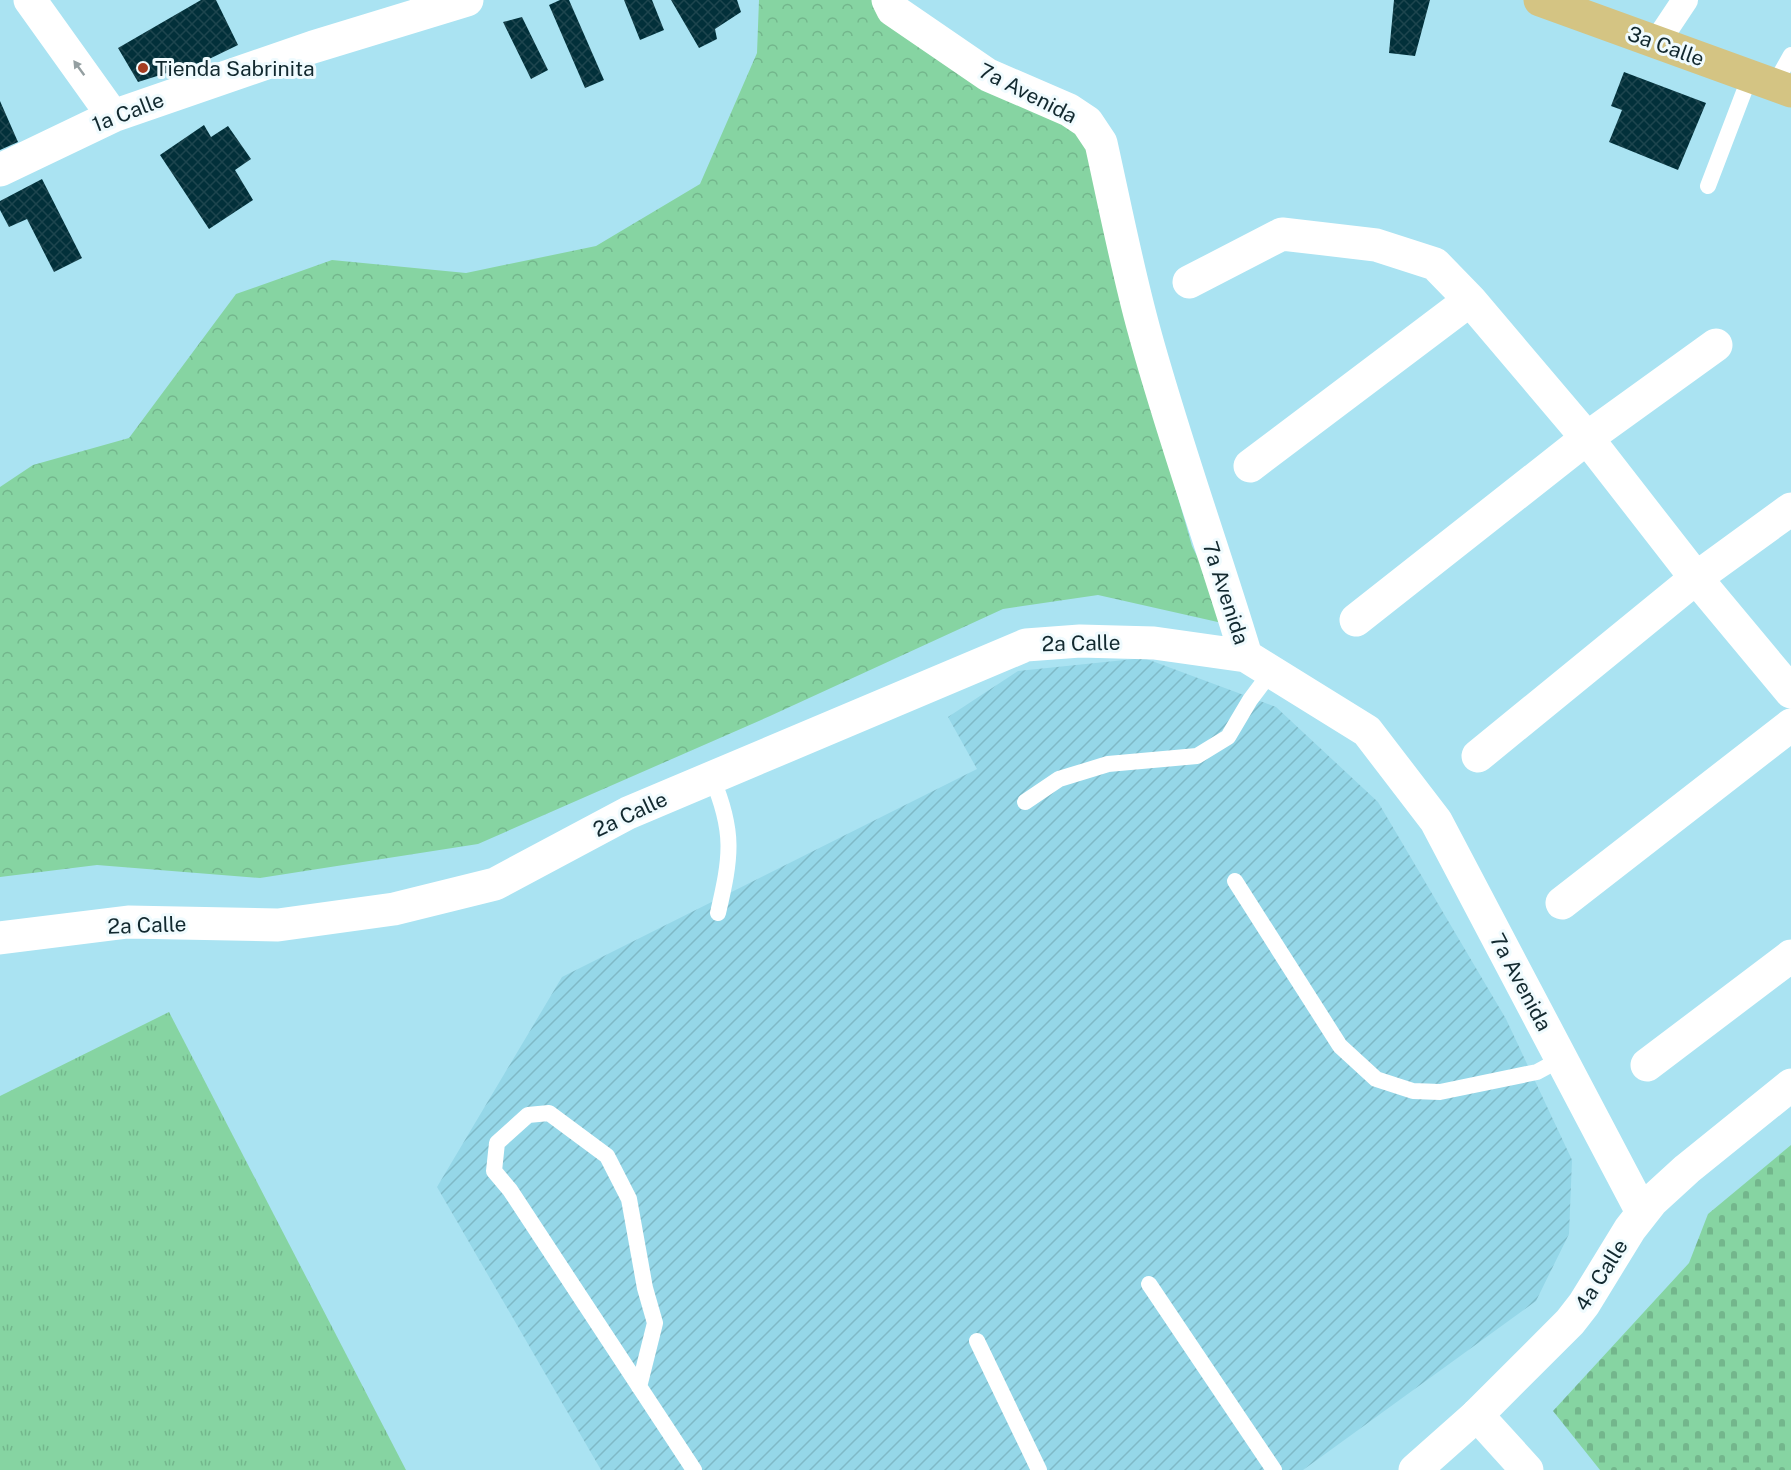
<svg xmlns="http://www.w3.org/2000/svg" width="1791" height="1470" font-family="'Public Sans',sans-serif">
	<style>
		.industrial { fill: url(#industrial-furrows) }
		.grass { fill: url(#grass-tufts) }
		.forest { fill: url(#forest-crowns) }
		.cemetery { fill: url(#cemetery-stones) }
		.building { fill: url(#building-cross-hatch) }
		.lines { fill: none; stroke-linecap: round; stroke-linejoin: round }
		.service { stroke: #fff; stroke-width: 16 }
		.pedestrian { stroke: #fff; stroke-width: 26 }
		.minor { stroke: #fff; stroke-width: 33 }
		.secondary { stroke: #fff; stroke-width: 33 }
		.primary { stroke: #d4c483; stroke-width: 33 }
		.oneway { fill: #949fa1 }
		.poi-dot { fill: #a53c21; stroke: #f0fbfe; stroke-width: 2 }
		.labels { text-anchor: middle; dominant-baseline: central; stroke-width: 6; stroke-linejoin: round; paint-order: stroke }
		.street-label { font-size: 21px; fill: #12292f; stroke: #f0fbfe }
		.poi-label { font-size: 21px; fill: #12292f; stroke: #f0fbfe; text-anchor: start }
	</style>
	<defs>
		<pattern id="industrial-furrows" width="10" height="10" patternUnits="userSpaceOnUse" patternTransform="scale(1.5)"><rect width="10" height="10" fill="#95d7e8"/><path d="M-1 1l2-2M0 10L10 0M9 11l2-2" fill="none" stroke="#7fb9c7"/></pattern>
		<pattern id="grass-tufts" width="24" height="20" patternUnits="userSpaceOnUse" patternTransform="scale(1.5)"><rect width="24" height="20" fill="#86d4a2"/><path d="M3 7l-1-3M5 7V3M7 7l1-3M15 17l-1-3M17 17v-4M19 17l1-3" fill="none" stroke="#73b68c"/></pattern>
		<pattern id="forest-crowns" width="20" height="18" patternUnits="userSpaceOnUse" patternTransform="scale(1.5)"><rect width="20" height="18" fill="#86d4a2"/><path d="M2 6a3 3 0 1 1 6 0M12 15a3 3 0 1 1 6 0" fill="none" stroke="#73b68c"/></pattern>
		<pattern id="cemetery-stones" width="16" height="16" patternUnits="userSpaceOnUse" patternTransform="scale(1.5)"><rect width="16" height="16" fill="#86d4a2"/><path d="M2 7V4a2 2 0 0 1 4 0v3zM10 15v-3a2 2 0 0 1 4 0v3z" fill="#73b68c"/></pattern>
		<pattern id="building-cross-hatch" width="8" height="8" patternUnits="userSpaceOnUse" patternTransform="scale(1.5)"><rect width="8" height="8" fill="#02303a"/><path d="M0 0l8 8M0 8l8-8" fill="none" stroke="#1d454e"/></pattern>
	</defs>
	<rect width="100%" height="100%" fill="#aae3f2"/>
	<path class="industrial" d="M1144,658l132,49 102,95 128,217 66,141 -3,74 -33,67 -233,169h-702l-164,-283 125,-210 415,-208 -29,-52 70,-46z"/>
	<path class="grass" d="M169,1012l237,458h-406v-374z"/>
	<path class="forest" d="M759,0h126l203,135 39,184 65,227 39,79 -133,-30 -95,14 -233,107 -292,128 -218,34 -163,-13 -97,12v-390l33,-22 96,-27 107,-144 96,-34 134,13 130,-27 104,-62 57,-131z"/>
	<path class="cemetery" d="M1791,1145v325h-191l-47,-59 136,-148 19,-49z"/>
	<path class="building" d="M201,0h15l22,45 -33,16 -67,21 -20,-34z
		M560,0h9l35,80 -19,8 -36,-83z
		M624,0h28l12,30 -24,10z
		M671,0h66l4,12 -26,17 2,10 -18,9z
		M1394,0h36l-15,56 -26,-3z
		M522,17l26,53 -17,9 -28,-57z
		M1624,72l82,31 -28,67 -69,-28 13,-32 -11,-4z
		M0,101l18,41 -18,8z
		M204,125l7,12 17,-11 23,33 -16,11 18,30 -44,29 -49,-74z
		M42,179l40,79 -28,14 -27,-53 -18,8 -9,-17v-9z"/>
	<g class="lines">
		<path class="service" d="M1774,85l17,-30
			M1708,186l42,-110
			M712,778c23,54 19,79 6,135
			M1025,802l34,-23 49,-15 89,-8 31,-19 22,-37 21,-28
			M1235,881l105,165 36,33 37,12 27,1 97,-20 24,-13
			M1149,1284l125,186
			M977,1341l62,129
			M639,1387l16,-64 -10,-35 -16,-89 -22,-43 -58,-43 -21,2 -31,28 -3,28 16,19 184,280"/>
		<path class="pedestrian" d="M1657,42l28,-42"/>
		<path class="minor" d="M30,0l83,116
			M888,0l5,10 95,65 81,35 18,12 14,21c14,63 26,125 43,187 30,110 69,217 102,326l121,75 69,90 206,391
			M0,170l113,-54 200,-69 154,-47
			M1189,282l93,-48 94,11 59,19 35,36 117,138 109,140 95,114
			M1250,466l220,-166
			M1356,620l231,-182 129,-93
			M1478,756l218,-178 95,-69
			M1562,903l229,-178
			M0,938l128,-16 150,3 116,-16 101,-25 133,-71 398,-168 54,-4 74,2 92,13
			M1647,1065l144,-109
			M1477,1415l50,55"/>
		<path class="secondary" d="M1415,1470l62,-55 93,-93 14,-18 46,-75 22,-28 35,-32 104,-84"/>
		<path class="primary" d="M1540,0l251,91"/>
	</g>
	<defs><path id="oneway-solid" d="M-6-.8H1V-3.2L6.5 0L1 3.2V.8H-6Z" transform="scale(1.5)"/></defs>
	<use class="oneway" href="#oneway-solid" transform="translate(79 68) rotate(-126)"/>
	<circle class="poi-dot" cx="143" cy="68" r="6"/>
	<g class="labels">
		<g class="street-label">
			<text transform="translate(1666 46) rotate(20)">3a Calle</text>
			<text transform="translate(1028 93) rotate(27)">7a Avenida</text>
			<text transform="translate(128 112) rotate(-21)">1a Calle</text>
			<text transform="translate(1226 593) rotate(72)">7a Avenida</text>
			<text transform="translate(1081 643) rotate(-1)">2a Calle</text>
			<text transform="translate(630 814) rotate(-25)">2a Calle</text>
			<text transform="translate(147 925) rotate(-2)">2a Calle</text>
			<text transform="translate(1521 982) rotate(62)">7a Avenida</text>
			<text transform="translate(1601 1275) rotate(-58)">4a Calle</text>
		</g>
		<g class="poi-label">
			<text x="155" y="68">Tienda Sabrinita</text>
		</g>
	</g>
</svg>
